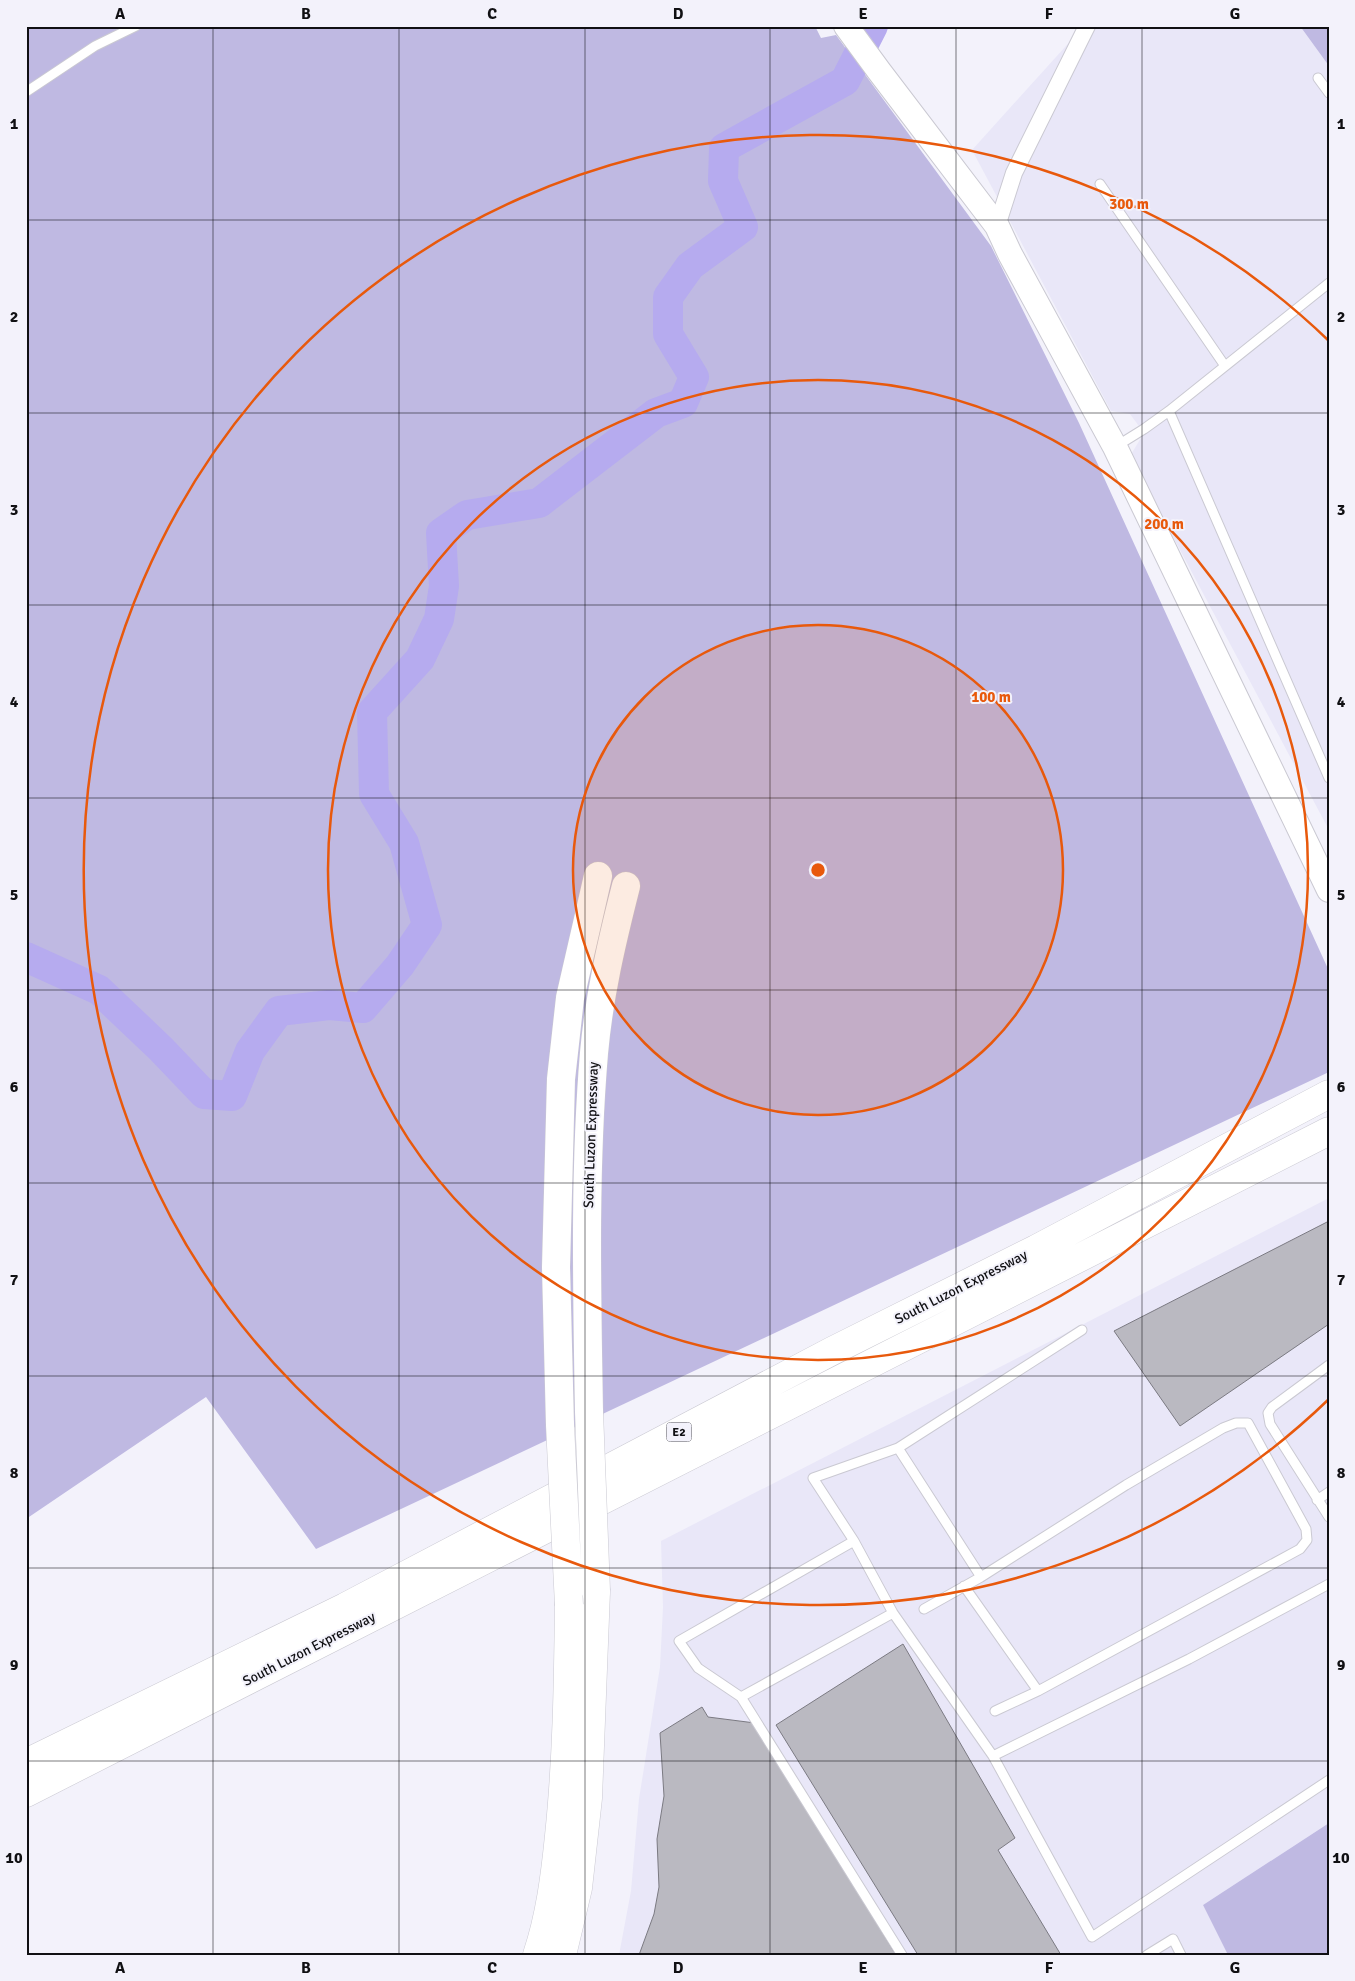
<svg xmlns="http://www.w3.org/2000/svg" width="1355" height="1981" font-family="Signika,sans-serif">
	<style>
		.built { fill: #e9e7f8 }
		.green { fill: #bfb9e2 }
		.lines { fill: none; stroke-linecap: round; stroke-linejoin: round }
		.river { stroke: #b6abef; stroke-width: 30 }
		.building { fill: #bab9c1; stroke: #7b7a82 }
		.lane-casing { stroke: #cac9d2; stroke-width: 11 }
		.street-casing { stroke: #cac9d2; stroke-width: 18 }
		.secondary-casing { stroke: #cac9d2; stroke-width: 26 }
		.highway-casing { stroke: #cac9d2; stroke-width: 29 }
		.lane { stroke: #fff; stroke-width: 9 }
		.street { stroke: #fff; stroke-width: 16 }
		.secondary { stroke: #fff; stroke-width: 24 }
		.highway { stroke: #fff; stroke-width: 28 }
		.highway-bridge-casing { stroke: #cac9d2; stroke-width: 29; stroke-linecap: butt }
		.highway-bridge { stroke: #fff; stroke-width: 28 }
		.grid { fill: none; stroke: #101013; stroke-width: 1; stroke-opacity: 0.55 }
		.ring { fill: none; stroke: #e8590c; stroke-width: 2.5 }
		.labels { text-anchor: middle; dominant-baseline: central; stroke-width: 4; stroke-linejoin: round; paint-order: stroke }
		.shield { fill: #f3f2fb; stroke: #545459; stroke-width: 1 }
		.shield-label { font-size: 12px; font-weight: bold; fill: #101013 }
		.street-label { font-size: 14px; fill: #101013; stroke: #f3f2fb }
		.centre { fill: #e8590c; stroke: #f3f2fb; stroke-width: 2.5 }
		.ring-label { font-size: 15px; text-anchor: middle; font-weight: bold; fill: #e8590c; stroke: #f3f2fb; stroke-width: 4; stroke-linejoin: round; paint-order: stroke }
		.neatline { fill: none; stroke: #101013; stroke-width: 2 }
		.grid-label { font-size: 16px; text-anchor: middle; font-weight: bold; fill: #101013 }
	</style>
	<rect width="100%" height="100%" fill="#f3f2fb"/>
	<path class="built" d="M1084,26h216l29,40v764l-199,-374 14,-23 -14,-19 -19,-3 -139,-261z
		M1329,1198v625l-126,82 25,50h-609l12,-64 8,-92 21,-132 3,-60 -2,-66z"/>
	<path class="green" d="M26,26h789l6,12 15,-3 155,211 88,177 250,548v101l-1013,477 -110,-152 -180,122z
		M1300,26h29v40z
		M1329,1823v132h-101l-25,-50z"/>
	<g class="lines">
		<path class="river" d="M26,957l73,33 62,59 43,45 28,2 18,-45 29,-40 50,-6 34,3 37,-43 27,-40 -23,-82 -30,-49 -2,-82 48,-53 19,-40 5,-33 -3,-53 26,-18 72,-12 117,-90 27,-10 11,-26 -26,-43v-37l22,-31 53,-39 -20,-46 1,-33 121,-67 28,-55"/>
	</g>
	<path class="building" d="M1329,1221v103l-149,102 -66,-95z
		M903,1644l112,194 -17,12 63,105h-143l-142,-230z
		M702,1707l6,10 47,6 141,232h-257l15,-41 5,-27 -2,-48 7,-43 -4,-63z"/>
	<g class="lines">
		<g class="lane-casing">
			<path id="lane" d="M1318,78l11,15
				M26,92l69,-46 41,-20
				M1100,184l125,182
				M1169,411l160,367
				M1115,447l29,-18 25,-18 160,-128
				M1082,1330l-184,118 -85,30 41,63 39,72 100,143 99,181 237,-157
				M1329,1365l-57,42 -4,6 2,11 59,93
				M898,1448l83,129
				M1317,1500l12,-8
				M854,1541l-175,100 19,27 43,29 152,-84
				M964,1586l74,105
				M924,1609l57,-32 145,-92 97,-57 13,-5h12l58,106 1,11 -7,9 -262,142 -43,20
				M741,1697l161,258
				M993,1756l196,-97 140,-75
				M1147,1955l26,-16 8,16"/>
		</g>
		<g class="street-casing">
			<path id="street" d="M997,226l17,-53 73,-147"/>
		</g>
		<g class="secondary-casing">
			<path id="secondary" d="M846,26l33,45 118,155 13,28 105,193 214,443"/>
		</g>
		<g class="highway-casing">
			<path id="highway" d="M589,1412c-2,-120 -5,-240 5,-359 5,-57 18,-112 32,-167
				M560,1425l-4,-158 5,-188 9,-81 28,-122
				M26,1763l319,-156 487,-256 204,-102 293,-155
				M26,1793l1303,-662
				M537,1955c13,-39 18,-79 22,-119 8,-77 9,-154 10,-231
				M562,1955l16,-67 10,-90 8,-207"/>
		</g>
		<use href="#lane" class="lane"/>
		<use href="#street" class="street"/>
		<use href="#secondary" class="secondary"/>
		<use href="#highway" class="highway"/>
		<g class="highway-bridge-casing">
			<path id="highway-bridge" d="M589,1412l7,179
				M560,1425l9,180"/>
		</g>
		<use href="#highway-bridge" class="highway-bridge"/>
	</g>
	<path class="grid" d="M213,26v1929M399,26v1929M585,26v1929M770,26v1929M956,26v1929M1142,26v1929M26,220h1303M26,413h1303M26,605h1303M26,798h1303M26,990h1303M26,1183h1303M26,1376h1303M26,1568h1303M26,1761h1303"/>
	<circle cx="818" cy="870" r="245" fill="#e8590c" fill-opacity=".12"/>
	<g class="ring">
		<circle cx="818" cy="870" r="245"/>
		<circle cx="818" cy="870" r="490"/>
		<path d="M1329 1399A735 735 0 1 1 1329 341"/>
	</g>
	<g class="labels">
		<rect class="shield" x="666.5" y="1422.5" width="25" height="19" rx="4"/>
		<g class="shield-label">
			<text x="679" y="1432">E2</text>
		</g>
		<g class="street-label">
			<text transform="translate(591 1135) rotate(-88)">South Luzon Expressway</text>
			<text transform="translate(961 1287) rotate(-27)">South Luzon Expressway</text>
			<text transform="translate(309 1649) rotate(-27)">South Luzon Expressway</text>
		</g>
	</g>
	<circle cx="818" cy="870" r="8" class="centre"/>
	<g class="ring-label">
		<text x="1129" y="209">300 m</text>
		<text x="1164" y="529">200 m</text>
		<text x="991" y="702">100 m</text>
	</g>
	<rect width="1355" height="1981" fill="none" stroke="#f3f2fb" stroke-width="55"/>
	<rect x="28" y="28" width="1300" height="1926" class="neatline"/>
	<g class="grid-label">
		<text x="120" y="19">A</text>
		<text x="306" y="19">B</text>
		<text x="492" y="19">C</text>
		<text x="678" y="19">D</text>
		<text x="863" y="19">E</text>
		<text x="1049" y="19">F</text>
		<text x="1235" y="19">G</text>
		<text x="14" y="129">1</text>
		<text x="1341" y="129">1</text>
		<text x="14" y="322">2</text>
		<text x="1341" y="322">2</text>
		<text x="14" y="515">3</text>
		<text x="1341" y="515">3</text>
		<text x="14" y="707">4</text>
		<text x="1341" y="707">4</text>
		<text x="14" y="900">5</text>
		<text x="1341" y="900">5</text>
		<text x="14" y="1092">6</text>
		<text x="1341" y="1092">6</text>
		<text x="14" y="1285">7</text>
		<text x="1341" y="1285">7</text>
		<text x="14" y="1478">8</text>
		<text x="1341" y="1478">8</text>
		<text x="14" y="1670">9</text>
		<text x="1341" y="1670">9</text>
		<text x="14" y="1863">10</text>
		<text x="1341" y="1863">10</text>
		<text x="120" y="1973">A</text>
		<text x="306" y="1973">B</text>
		<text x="492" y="1973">C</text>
		<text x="678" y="1973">D</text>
		<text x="863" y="1973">E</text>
		<text x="1049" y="1973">F</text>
		<text x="1235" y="1973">G</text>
	</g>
</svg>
